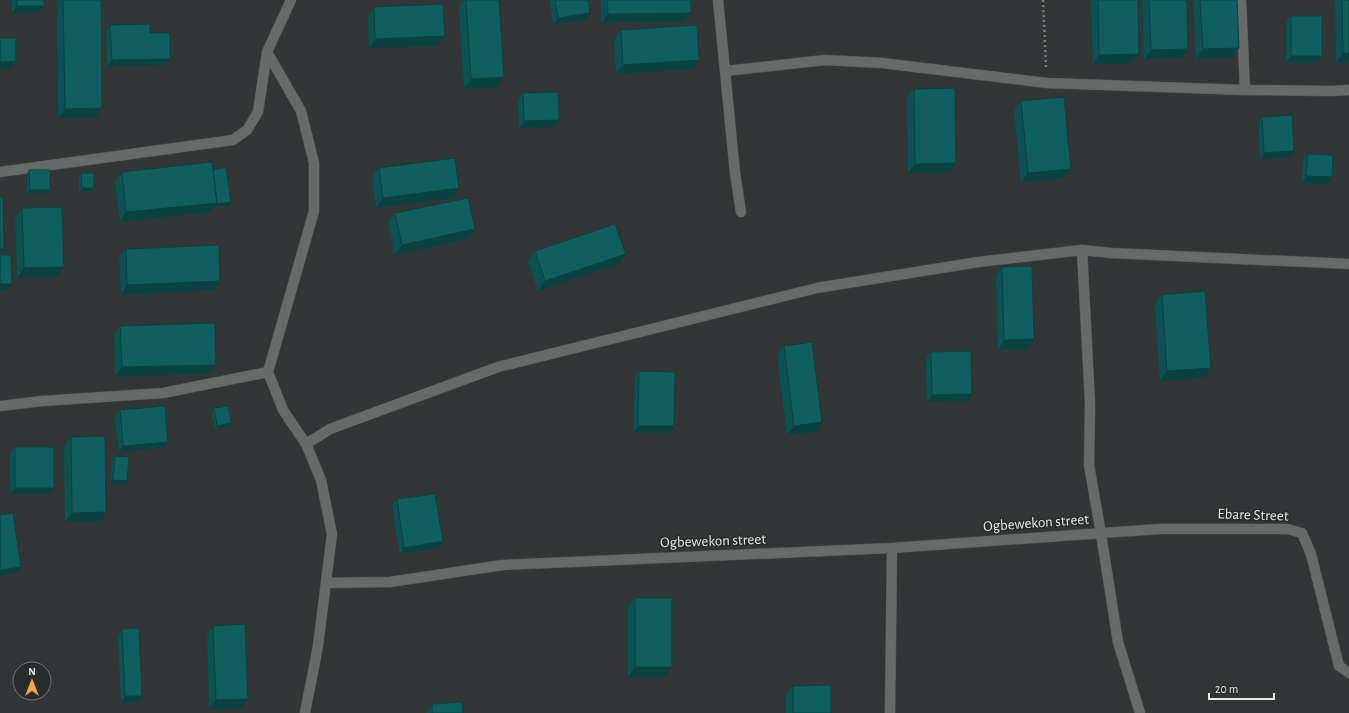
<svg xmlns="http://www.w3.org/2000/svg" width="1349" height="713" font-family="'Alegreya Sans',sans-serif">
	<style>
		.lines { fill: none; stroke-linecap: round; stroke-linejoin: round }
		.minor-casing { stroke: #505353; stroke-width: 11 }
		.path { stroke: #7e8080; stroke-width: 2.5; stroke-dasharray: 2 3; stroke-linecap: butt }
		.minor { stroke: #666a69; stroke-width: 10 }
		.wall { fill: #0c5251 }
		.shaded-wall { fill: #0a4242 }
		.building { fill: #0e5f5e; stroke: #0a4242 }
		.labels { text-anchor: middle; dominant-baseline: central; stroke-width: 3; stroke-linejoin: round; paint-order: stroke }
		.street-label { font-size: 15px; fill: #e8eaea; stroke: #292c2c }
	</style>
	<rect width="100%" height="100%" fill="#333636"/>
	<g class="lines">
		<g class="minor-casing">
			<path id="minor" d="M718,0l7,71 100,-11 57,3 165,20 198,7 86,1 18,-1
				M1241,0l4,90
				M267,52l34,59 13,52v48l-46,161 15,38 23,34 15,36 11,54 -14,112 -13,67
				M725,71l10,102 6,39
				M0,172l233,-32 14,-10 11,-18 9,-60 24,-52
				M1082,250l8,153 -1,62 12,69 17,108 22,71
				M0,406l42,-5 121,-8 105,-21
				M306,444l24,-15 168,-62 319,-79 161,-26 104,-12 29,3 238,11
				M326,583l64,-1 113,-17 389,-17 267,-19h128l15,4 9,21 28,112 10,7
				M890,713l2,-165"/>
		</g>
		<path class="path" d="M1043,0l3,67"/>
		<use href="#minor" class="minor"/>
	</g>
	<path class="wall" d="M12,0h32v6l-4,6 -28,1z
		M57,0h44l-5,118h-38z
		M464,0h35l5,77 -7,10 -33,2 -5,-82z
		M550,0h38l2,13 -4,7 -33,4 -3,-23z
		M601,0h90v13l-6,9 -84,1z
		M1091,0h47l1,54 -7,9 -39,1z
		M1142,0h45l1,49 -6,9 -38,1z
		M1193,0h44l2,48 -7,10 -36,1z
		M1335,0h14v63h-13z
		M374,7l64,39 -69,2 -1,-31z
		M1291,16l26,47h-31v-40z
		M110,25l60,34 -4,6 -59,2 -1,-36z
		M621,30l72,39 -77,5 -2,-34z
		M914,89l35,84h-41l-1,-75z
		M523,93l31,34 -35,1 -1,-28z
		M1021,101l50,68 -7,9 -43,4 -7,-71z
		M1262,117l27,41 -29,1 -2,-36z
		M1308,154l24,23 -4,7 -26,-1 1,-23z
		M379,168l74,30 -77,10 -4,-31z
		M29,170l21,20 -2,3h-21v-19z
		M213,170l16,35 -15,2 -3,5 -91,10 -5,-40 7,-10z
		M81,173l13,15 -2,3 -13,1v-16z
		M22,208l36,68 -41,2 -2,-60z
		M395,213l73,26 -73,16 -7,-32z
		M126,249l88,41 -93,5 -2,-37z
		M535,251l91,3 -7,10 -81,27 -10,-30z
		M1002,267l32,72 -6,10 -30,1 -2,-74z
		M1162,295l42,83 -44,3 -5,-77z
		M120,326l89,48 -94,2 -1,-41z
		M784,346l38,76 -6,10 -29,3 -10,-80z
		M931,352l41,42 -4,7 -41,1 -1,-43z
		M639,371l30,62 -36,-1 2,-54z
		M214,408l17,15 -2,4 -14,2 -3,-17z
		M120,410l44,38 -45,4 -4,-35z
		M71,437l28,85h-34l-1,-75z
		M15,447l35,47h-40v-41z
		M115,456l10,29 -15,-2 3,-24z
		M397,499l46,42 -5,7 -38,6 -8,-48z
		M635,598l37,69 -7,10h-37v-70z
		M213,626l28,82 -32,1 -2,-74z
		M122,629l20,67 -4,6 -17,1 -3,-67z
		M793,686l38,27h-45v-18z
		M432,704l31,9h-37z"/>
	<path class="shaded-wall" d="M17,6h27l-4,6 -28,1z
		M590,13l-4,7 -33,4 5,-6z
		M691,13l-6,9 -84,1 7,-9z
		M445,36l-7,10 -69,2 6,-9z
		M1239,48l-7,10 -36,1 7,-10z
		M1188,49l-6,9 -38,1 7,-9z
		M1343,53h6v10h-13z
		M1139,54l-7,9 -39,1 6,-9z
		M1291,56h31l-5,7h-31z
		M170,59l-4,6 -59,2 5,-7z
		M699,60l-6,9 -77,5 7,-9z
		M16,61l-4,7h-12v-6z
		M504,77l-7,10 -33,2 7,-10z
		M102,108l-6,10h-38l7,-9z
		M559,120l-5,7 -35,1 5,-7z
		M1294,151l-5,7 -29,1 4,-6z
		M956,163l-7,10h-41l7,-9z
		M1071,169l-7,9 -43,4 7,-9z
		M1306,176l26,1 -4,7 -26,-1z
		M82,188h12l-2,3 -13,1z
		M459,188l-6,10 -77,10 7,-10z
		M30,190h20l-2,3h-21z
		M231,202l-2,3 -15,2 2,-3z
		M217,203l-6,9 -91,10 6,-10z
		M475,229l-7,10 -73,16 7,-10z
		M0,249h4l-4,6z
		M626,254l-7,10 -81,27 7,-10z
		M64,267l-6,9 -41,2 7,-10z
		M220,281l-6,9 -93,5 6,-10z
		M0,284h12l-5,6 -7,1z
		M1034,339l-6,10 -30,1 6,-10z
		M216,365l-7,9 -94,2 7,-9z
		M1211,368l-7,10 -44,3 7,-10z
		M972,394l-4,7 -41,1 5,-7z
		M822,422l-6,10 -29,3 7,-9z
		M231,423l-2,4 -14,2 2,-3z
		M638,426h36l-5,7 -36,-1z
		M168,442l-4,6 -45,4 4,-6z
		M113,480l14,1 -2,4 -15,-2z
		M15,488h39l-4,6h-40z
		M106,512l-7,10h-34l7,-9z
		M443,541l-5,7 -38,6 4,-6z
		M21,567l-4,6 -17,3v-6z
		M635,667h37l-7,10h-37z
		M125,696h17l-4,6 -17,1z
		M248,699l-7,9 -32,1 7,-9z"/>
	<path class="building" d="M17,0h27v6h-27z
		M63,0h38l1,108 -37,1z
		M466,0h33l5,77 -33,2z
		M555,0h33l2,13 -32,5z
		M607,0h84v13l-83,1z
		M1098,0h40l1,54 -40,1z
		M1149,0h38l1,49 -37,1z
		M1200,0h37l2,48 -36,1z
		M1342,0h7v53h-6z
		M443,4l2,32 -70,3 -1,-32z
		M1291,16h31v40h-31z
		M150,24v9h20v26l-58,1 -2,-35z
		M697,25l2,35 -76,5 -2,-35z
		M0,38h16v23l-16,1z
		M955,88l1,75 -41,1 -1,-75z
		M558,92l1,28 -35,1 -1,-28z
		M1064,97l7,72 -43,4 -7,-72z
		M1292,115l2,36 -30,2 -2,-36z
		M1308,154l25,1 -1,22 -26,-1z
		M455,158l4,30 -76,10 -4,-30z
		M212,162l5,41 -91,9 -4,-40z
		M226,167l5,35 -15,2 1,-1 -4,-33z
		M29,170h21v20h-20z
		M81,173h13v15h-12z
		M0,197h3l1,52h-4z
		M468,198l7,31 -73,16 -7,-32z
		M62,207l2,60 -40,1 -2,-60z
		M615,224l11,30 -81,27 -10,-30z
		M219,245l1,36 -93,4 -1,-36z
		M0,255h11l1,29h-12z
		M1032,266l2,73 -30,1 -2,-73z
		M1205,291l6,77 -44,3 -5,-76z
		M215,323l1,42 -94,2 -2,-41z
		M812,342l10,80 -28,4 -10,-80z
		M971,351l1,43 -40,1 -1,-43z
		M639,371l36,1 -1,54h-36z
		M165,406l3,36 -45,4 -3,-36z
		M228,406l3,17 -14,3 -3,-18z
		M105,436l1,76 -34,1 -1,-76z
		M15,447h39v41h-39z
		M115,456l14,1 -2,24 -14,-1z
		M435,494l8,47 -39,7 -7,-49z
		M13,513l8,54 -21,3v-55z
		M635,598h37v69h-37z
		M245,624l3,75 -32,1 -3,-74z
		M139,628l3,68h-17l-3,-67z
		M831,685v28h-38v-27z
		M462,702l1,11h-31v-9z"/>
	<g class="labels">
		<g class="street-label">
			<text transform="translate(1253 515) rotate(2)">Ebare Street</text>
			<text transform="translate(1036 523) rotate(-4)">Ogbewekon street</text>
			<text transform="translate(713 541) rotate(-2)">Ogbewekon street</text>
		</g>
	</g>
	<g transform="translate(32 681)"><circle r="19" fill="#292c2c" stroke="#757878"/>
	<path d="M0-3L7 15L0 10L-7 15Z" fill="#f2a540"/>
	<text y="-6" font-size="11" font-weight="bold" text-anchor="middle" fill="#e8eaea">N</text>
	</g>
	<path d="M1209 693v6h65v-6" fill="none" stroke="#e8eaea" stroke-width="2"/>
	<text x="1215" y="693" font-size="12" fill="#e8eaea" stroke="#292c2c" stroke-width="3" paint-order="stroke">20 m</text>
</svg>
